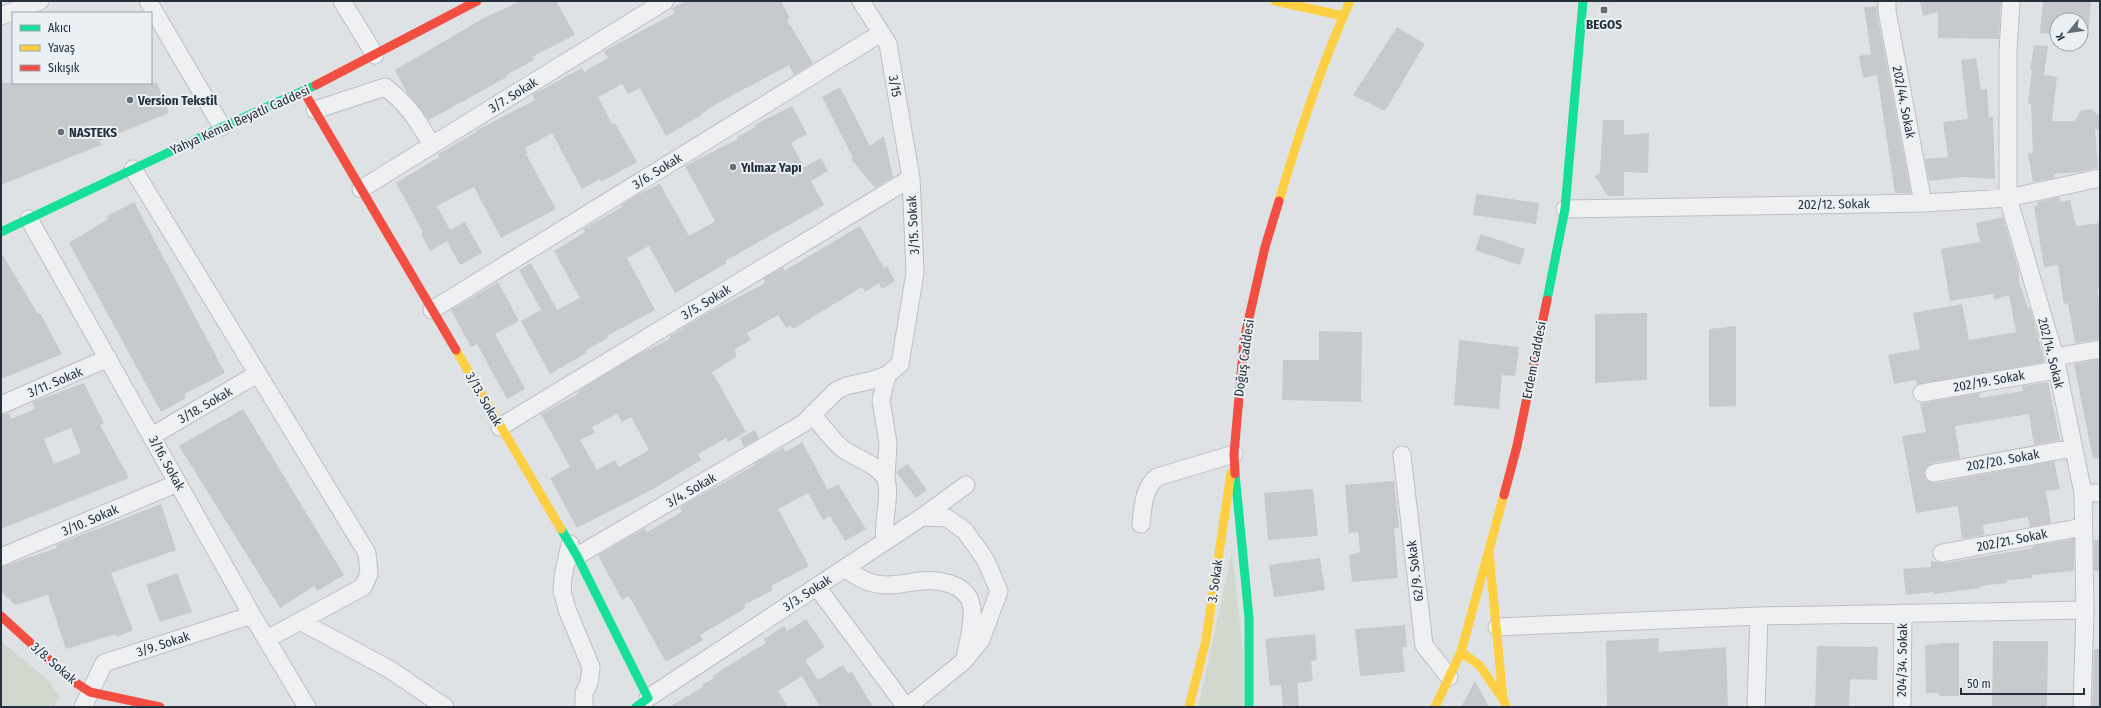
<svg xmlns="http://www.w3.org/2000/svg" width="2101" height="708" font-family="'Fira Sans Condensed',sans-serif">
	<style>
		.green { fill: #d1d9cf }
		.building { fill: #c7cacc; fill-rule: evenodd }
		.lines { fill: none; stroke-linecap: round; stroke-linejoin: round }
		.street-casing { stroke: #bdc0c2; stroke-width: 19 }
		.street { stroke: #eef0f1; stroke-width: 17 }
		.fast { stroke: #16e098; stroke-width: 9 }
		.slow { stroke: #ffcf43; stroke-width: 9 }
		.jam { stroke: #f24e42; stroke-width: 9 }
		.poi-dot { fill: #666f77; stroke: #ebf0f4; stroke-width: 1.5 }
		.labels { text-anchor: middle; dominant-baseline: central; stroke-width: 4; stroke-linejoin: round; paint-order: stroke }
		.poi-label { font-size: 13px; font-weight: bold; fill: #25313d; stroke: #ebf0f4; text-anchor: start }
		.street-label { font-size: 13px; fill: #25313d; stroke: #ebf0f4 }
	</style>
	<rect width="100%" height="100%" fill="#dfe2e4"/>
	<path class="green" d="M1232,552l11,98v57h-45z
		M1,641l47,39 11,17 -5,10h-53z"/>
	<path class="building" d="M520,1h36l19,34 -43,22 2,3 -28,15 1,2 -78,43 -22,-27 -12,-23 89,-52z
		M686,1h95l9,17 -3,2 26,43 -19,12 -5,-10 -71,38 -17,11 1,1 -36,21 -26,-48 -12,6 -6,-10 -24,13 14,27 3,-1 22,39 -36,20 -1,-3 -18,10 -30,-56 -27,15 3,5 -2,1 30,55 -55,29 -27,-51 -37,19 13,24 15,-8 17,31 -22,12 -13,-24 -17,10 -9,-17 2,-2 -27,-49 43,-26 -1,-3 38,-22 -1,-1 60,-31 -3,-5 50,-27 2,4 24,-14 -4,-7 71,-38 -3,-5z
		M1920,1h81l-2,38 -61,-1v-26l-15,4z
		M2043,1h48l-3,37 -7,-1v-17h-24v14l-17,-1z
		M1877,6v7l34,180h-16l-18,-118 -14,3 -4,-22 12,-2 -7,-47z
		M1397,27l28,17 -40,67 -32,-16z
		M2034,45l14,1 -4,29 13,2 -5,44h23l5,-10 11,-2 9,8v14l-5,-2 3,39 -19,4 -25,2 1,4 -22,4 -5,-28 5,-1 -2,-49 -3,-1 4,-33h-2z
		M1976,58l5,32 6,-1 2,28h4l2,62 -32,-2 -34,4 -4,-22 23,-2 -5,-35 25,-3 -7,-59z
		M1,83h156l12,30 -69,28 1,4 -100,40z
		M840,87l30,59 14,-10 9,41 -18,11 -24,-29 2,-1 -31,-61z
		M792,106l15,28 -16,9 13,24 17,-9 7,13 -17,10 13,24 -99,56 2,2 -52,30 -26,-47 -22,12 28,52 -48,26 1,2 -23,13 1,2 -36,21 -29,-53 20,-11 -22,-40 12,-7 26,47 23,-12 -26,-47 31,-19 -2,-3 39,-22 -1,-2 18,-11 21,-10 29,52 25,-14 1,-1 -30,-55 53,-27 -1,-2 19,-10 -2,-2z
		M1603,120h21v15l25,-2 -1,40 -24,-1v24h-16l-13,-20 5,-3z
		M1476,194l63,9 -3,21 -63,-9z
		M2059,197l1,5 10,-2 6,26 24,-3v67h-3l3,16v33l-25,4 -7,-40 -4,1 -6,-39 -14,2 -10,-61h4l-1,-4z
		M134,202l91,171 -41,21 2,4 -25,14 -92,-169 39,-24 -1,-3z
		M2003,217l16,55v9l9,27 2,-1 15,55 -128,23 -1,-5 -22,4 -6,-29 32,-6 -7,-36 49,-9 7,36 47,-8 -7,-37 -15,5 -1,-6 -43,7 -9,-52 39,-7 -4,-19z
		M860,226l24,42 3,-2 8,15 -13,8 -3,-6 -14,9 -3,-5 -69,42 -2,-3 -5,2 -8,-13 -31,18 4,7 -16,9 1,8 -24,15 34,60 -18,10 -2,-4 -28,16 3,6 -46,28 -78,40 -27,-50 20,-11 -29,-53 37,-20 -1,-2 60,-37 33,-16 -1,-2 40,-25 53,-27 3,-3 -2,-3 20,-12 1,4zM617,414l5,8 9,-5 18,33 -30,17 -4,-7 -18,10 -17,-30 15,-7 -3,-6z
		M1481,234l44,15 -5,16 -45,-15z
		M1,252l37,62 2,-1 22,41 -61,25z
		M498,282l21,39 -24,13 30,55 -18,10 -30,-55 -6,3 -20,-37z
		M1647,313v67l-52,3v-69z
		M1736,326v80l-27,1v-78z
		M1319,331l43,1 -1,70 -79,-2 1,-40h36z
		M1459,340l60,7 -4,29 -13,-1 -3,34 -45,-4z
		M2098,359l2,10v89l-7,1 -19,-95z
		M2048,382l12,58 -26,5 -5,-31 -74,12 5,32 -28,5 -5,3 -3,8 3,6 9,3 118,-22 6,28 -14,2 5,32 -21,4 -2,-10 -45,8 1,10 -22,4 -4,-33 -42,7 -14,-77 24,-4 -6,-29 59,-10 1,5 43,-7 -1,-5z
		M84,383l20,40 -4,2 29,53 -128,51v-114l8,-2 2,6 24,-10 -3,-7zM71,428l10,25 -27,11 -10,-25z
		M243,409l101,166 -27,16 -3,-5 -34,22 -101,-162z
		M755,430l4,8 -15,9 -4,-9z
		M802,442l26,48 10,-6 28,45 -21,12 -15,-25 -7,4 -15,-27 -30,16 31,57 -38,20 2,4 -29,15 2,3 -46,27 3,5 -37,22 -37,-66 -7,4 -24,-45 47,-27 2,4 35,-20 -2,-5 75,-42 -1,-1 15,-9 14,-7 3,4z
		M908,464l19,26 -11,8 -20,-26z
		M1394,481l5,47h-5l4,50 -46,4 -3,-27 11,-3 -2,-20 -9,1 -4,-48z
		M1313,489l5,47 -50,4 -4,-47z
		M161,504l15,46 -65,23 22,57 -16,7 -1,-3 -50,15 -18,-54 -33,10 -14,-14v-24l56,-19 -1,-3z
		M2074,539v32l-42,4 1,3 -26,2v3l-27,3v2l-46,6v-2l-28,3 -3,-26 28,-2v-6l13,2 89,-15v-2z
		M2094,540h6v31h-6z
		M1320,558l5,32 -51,7 -5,-32z
		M177,573l15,39 -32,10 -14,-37z
		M806,619l19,28 -20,13 13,20 25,-15 5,9 4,-2 21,35h-53l-18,-31 -24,15 10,16h-119l34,-20 -1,-2 12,-7 -1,-2 16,-11 37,-22 -2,-4 20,-13 3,5z
		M1405,625l2,22h-5l3,25 -45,4 -5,-47z
		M1315,634l2,26 -6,1 2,20 -16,2 2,24h-16l-2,-22 -11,1 -5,-47z
		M1659,638l-1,14 68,-5 2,60h-121l-1,-66z
		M1993,641h55l-1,66h-55z
		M1939,643h20v53h-20v-3h-13l-1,-48 14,-1z
		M1817,646l61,1 -1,33 -27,-1 -1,28h-34z
		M2094,649h6v57h-8z
		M1475,681l14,26h-28z"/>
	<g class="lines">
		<g class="street-casing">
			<path id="street" d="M148,1l74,126
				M342,1l33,54
				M1887,1v10l36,192
				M2011,1l-3,50v147l47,159 28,136 2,117 -3,97
				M1,16l39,-15
				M315,110l70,-23c23,17 32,33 47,58
				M133,169l234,384 2,21 -6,13 -96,52
				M361,189l304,-188
				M1565,209l358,-6 85,-5 92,-20
				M29,219l223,396 55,92
				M432,310l449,-277
				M2055,357l45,-8
				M1922,393l134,-23
				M1,405l107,-47
				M812,414c10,11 19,26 31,35 12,9 42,18 44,35 3,17 -5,38 -2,58
				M500,427l411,-249
				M152,436l105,-62
				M1402,455l22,190 25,32
				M1934,473l139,-25
				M886,479l2,-36 -7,-43 6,-25
				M2083,493h17
				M1141,524c2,-17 2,-35 16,-47l77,-23
				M570,544l-7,33 -1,14 6,21 23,55 -2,16 -5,10v14
				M1942,553l141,-26
				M577,556l227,-133 32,-32 10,-5 27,-6 14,-5 13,-11 15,-91 -4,-95 -23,-134 -27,-43
				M1,557l177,-74
				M845,568c10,8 20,14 32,16 15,3 28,-1 43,-3 17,-2 46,2 51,23 4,14 -3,40 -6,54
				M817,587l89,120
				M300,621l89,48 56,38
				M1497,627l262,-11 326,-6
				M648,698l274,-181 44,-32
				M83,707l21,-44 148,-48
				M907,707l57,-46 17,-21 18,-49 -14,-32 -20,-28 -18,-13 -25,-1
				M1756,707l3,-91
				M1902,707l1,-94"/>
		</g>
		<use href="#street" class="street"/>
		<path class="fast" d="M1,232l221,-105 94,-42
			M1547,300l18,-91 18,-208
			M1235,474l14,144v89
			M561,529l16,27 71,142 -12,9"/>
		<path class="slow" d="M1275,1l69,15
			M1279,201c20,-68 42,-135 71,-200
			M456,350l105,179
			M1489,552l14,147 3,7
			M1461,652l18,13 24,34
			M1189,707l17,-67 25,-167
			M1435,707l26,-55 43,-157"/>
		<path class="jam" d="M316,85l161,-84
			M304,92l152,258
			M1235,474l-1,-20 10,-114 21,-93 14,-46
			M1504,495l13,-49 30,-146
			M1,616l69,63 20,13 70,15"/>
	</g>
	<g class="poi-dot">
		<rect x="1600" y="6" width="8" height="8" rx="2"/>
		<circle cx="130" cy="100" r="4"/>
		<circle cx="61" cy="132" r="4"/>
		<circle cx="733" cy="167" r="4"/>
	</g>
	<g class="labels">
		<g class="poi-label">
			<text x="1604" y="24" text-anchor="middle">BEGOS</text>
			<text x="138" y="100">Version Tekstil</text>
			<text x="69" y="132">NASTEKS</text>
			<text x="741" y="167">Yılmaz Yapı</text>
		</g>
		<g class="street-label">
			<text transform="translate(895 86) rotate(80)">3/15</text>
			<text transform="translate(513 95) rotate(-32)">3/7. Sokak</text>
			<text transform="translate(1904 102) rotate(79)">202/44. Sokak</text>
			<text transform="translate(240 120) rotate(-24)">Yahya Kemal Beyatlı Caddesi</text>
			<text transform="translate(657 171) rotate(-32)">3/6. Sokak</text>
			<text transform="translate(1834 204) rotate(-1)">202/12. Sokak</text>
			<text transform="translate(913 225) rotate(-93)">3/15. Sokak</text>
			<text transform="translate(706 302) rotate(-31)">3/5. Sokak</text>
			<text transform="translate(2051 353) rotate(76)">202/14. Sokak</text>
			<text transform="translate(1244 358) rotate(-82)">Doğuş Caddesi</text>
			<text transform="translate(1534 360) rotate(-79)">Erdem Caddesi</text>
			<text transform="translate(1989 381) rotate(-10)">202/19. Sokak</text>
			<text transform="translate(55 382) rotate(-23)">3/11. Sokak</text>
			<text transform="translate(484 399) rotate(60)">3/13. Sokak</text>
			<text transform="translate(205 405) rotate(-30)">3/18. Sokak</text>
			<text transform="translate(2003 460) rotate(-10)">202/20. Sokak</text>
			<text transform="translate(167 463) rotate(61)">3/16. Sokak</text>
			<text transform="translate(691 490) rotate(-30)">3/4. Sokak</text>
			<text transform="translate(90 520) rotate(-23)">3/10. Sokak</text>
			<text transform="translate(2012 540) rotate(-11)">202/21. Sokak</text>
			<text transform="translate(1415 571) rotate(-97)">62/9. Sokak</text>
			<text transform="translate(1215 581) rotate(-82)">3. Sokak</text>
			<text transform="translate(807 593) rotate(-33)">3/3. Sokak</text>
			<text transform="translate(163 644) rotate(-18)">3/9. Sokak</text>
			<text transform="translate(1902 660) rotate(-89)">204/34. Sokak</text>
			<text transform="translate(54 663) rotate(41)">3/8. Sokak</text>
		</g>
	</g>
	<rect width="2101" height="708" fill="none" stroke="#25313d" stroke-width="4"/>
	<rect x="12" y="12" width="140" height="72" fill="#ebf0f4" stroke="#9ca4ab"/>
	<rect x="20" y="25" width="20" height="6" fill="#16e098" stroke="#9ca4ab"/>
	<text x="48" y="32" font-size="12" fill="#25313d">Akıcı</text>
	<rect x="20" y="45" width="20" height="6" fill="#ffcf43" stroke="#9ca4ab"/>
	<text x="48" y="52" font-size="12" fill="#25313d">Yavaş</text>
	<rect x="20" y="65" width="20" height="6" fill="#f24e42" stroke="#9ca4ab"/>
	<text x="48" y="72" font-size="12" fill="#25313d">Sıkışık</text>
	<g transform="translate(2069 32) rotate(241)"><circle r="19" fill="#ebf0f4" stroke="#9ca4ab"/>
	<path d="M0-3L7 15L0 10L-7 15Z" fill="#666f77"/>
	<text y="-6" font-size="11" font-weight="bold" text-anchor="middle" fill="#25313d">K</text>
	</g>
	<path d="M1961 688v6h123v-6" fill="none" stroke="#25313d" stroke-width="2"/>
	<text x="1967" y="688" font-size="12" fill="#25313d" stroke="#ebf0f4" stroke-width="3" paint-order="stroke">50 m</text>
</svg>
